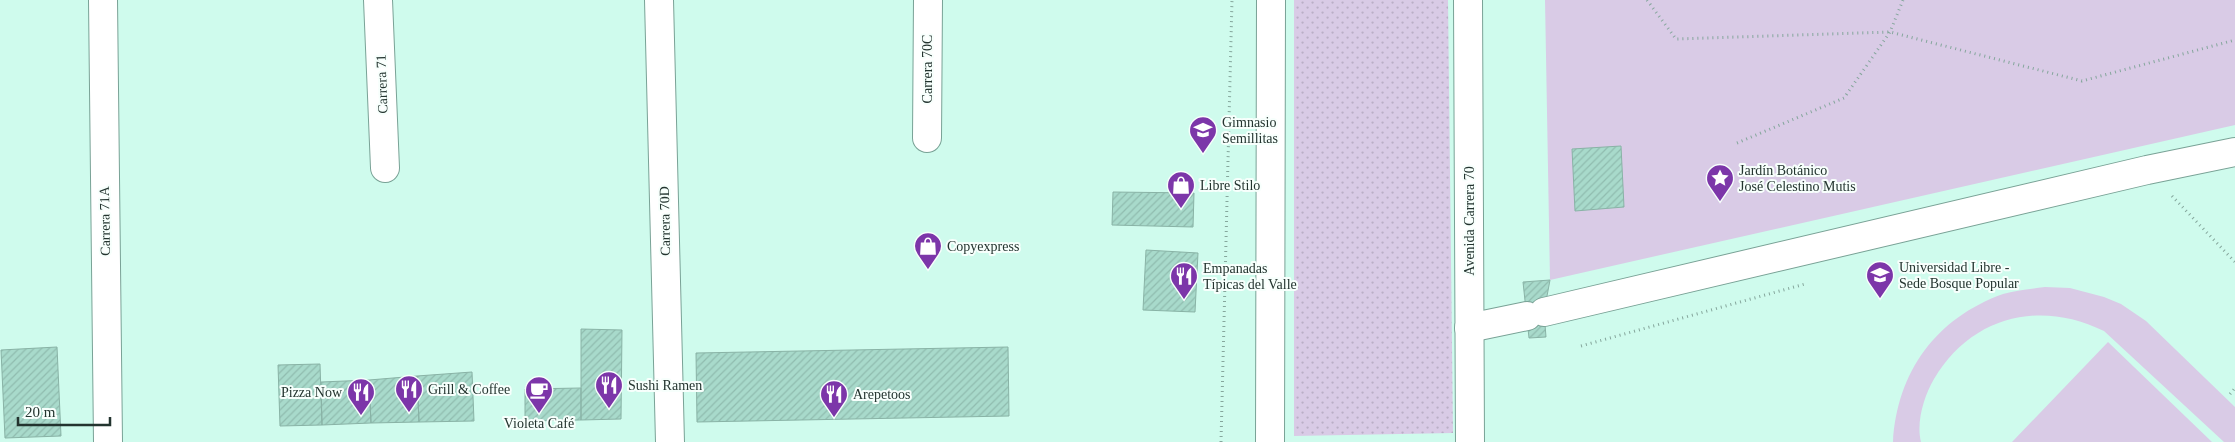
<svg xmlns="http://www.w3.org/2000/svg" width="2235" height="442" font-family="Georgia,serif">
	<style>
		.grass { fill: url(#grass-dots) }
		.garden { fill: #d9cbe6 }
		.building { fill: url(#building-hatch); stroke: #89b3a6 }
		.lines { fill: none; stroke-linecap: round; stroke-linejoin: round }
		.minor-casing { stroke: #79a296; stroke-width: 30 }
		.major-casing { stroke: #79a296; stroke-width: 30 }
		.path { stroke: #85a69c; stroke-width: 3; stroke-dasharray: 1 4; stroke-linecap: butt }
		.minor { stroke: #fff; stroke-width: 28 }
		.major { stroke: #fff; stroke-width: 28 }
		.labels { text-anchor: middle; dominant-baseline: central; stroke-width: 4; stroke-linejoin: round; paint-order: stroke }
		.street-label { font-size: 14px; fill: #23342f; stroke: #f7fffc }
		.poi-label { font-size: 14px; fill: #23342f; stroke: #f7fffc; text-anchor: start }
	</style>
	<defs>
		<pattern id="grass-dots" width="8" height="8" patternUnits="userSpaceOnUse" patternTransform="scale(1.25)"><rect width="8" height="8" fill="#d9cbe6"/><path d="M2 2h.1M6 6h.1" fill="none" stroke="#baafc6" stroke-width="1.8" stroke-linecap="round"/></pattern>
		<pattern id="building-hatch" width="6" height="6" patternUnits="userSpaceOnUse" patternTransform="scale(1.25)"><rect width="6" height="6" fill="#a8dacb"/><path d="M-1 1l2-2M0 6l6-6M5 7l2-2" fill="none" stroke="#90bcaf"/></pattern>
	</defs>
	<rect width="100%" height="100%" fill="#cffbed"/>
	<path class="grass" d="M1294,0h154l5,433 -159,3z"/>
	<path class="garden" d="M1545,0h690v125l-685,155z
		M2045,287l25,1 34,9 17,7 25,17 89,86v35h-11l-120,-111c-65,-32 -133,-14 -170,48 -10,17 -18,43 -13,63h-28c4,-70 43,-124 110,-148 13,-4 28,-5 42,-7z
		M2108,342l104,100h-200z"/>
	<path class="building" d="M1621,146l3,61 -49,4 -3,-62z
		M1113,192l81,1 -1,34 -81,-2z
		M1146,250l52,3 -3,59 -52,-2z
		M1550,280l-6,32 2,25 -17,1 -6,-56z
		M581,329l41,1 -1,89 -40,1z
		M57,347l4,89 -56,2 -4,-88z
		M1008,347l1,69 -312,6 -1,-69z
		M320,364l2,61 -42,1 -2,-61z
		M472,372l2,49 -55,1 -2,-46z
		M417,376l2,46 -48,1 -2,-43z
		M369,380l2,43 -49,2 -1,-43z
		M581,388v32l-56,1v-32z"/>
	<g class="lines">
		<g class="minor-casing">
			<path id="minor" d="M103,0l5,442
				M378,0l7,168
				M659,0l11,442
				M927,138l1,-138
				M1544,312l603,-142 88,-18
				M1469,328l58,-12"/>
		</g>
		<g class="major-casing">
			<path id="major" d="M1468,0l2,442
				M1270,442l1,-442"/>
		</g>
		<path class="path" d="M1647,0l29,39 214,-7 192,49 153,-41
			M1737,143l107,-45 46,-66 13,-32
			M2172,196l63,66
			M1581,346l224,-62
			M2230,394l5,-6
			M1221,442l11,-442"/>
		<use href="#minor" class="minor"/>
		<use href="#major" class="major"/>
	</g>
	<defs>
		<g id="school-pin" transform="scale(1.4375)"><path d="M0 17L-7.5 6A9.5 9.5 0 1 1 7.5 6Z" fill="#7c36a9" stroke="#f7fffc"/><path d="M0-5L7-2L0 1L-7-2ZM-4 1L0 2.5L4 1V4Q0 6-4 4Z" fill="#fff"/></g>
		<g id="sight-pin" transform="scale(1.4375)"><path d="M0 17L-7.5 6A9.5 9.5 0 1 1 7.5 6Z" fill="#7c36a9" stroke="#f7fffc"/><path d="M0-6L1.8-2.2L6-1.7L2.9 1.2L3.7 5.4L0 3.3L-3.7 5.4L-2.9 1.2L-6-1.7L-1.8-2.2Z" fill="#fff"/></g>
		<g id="shop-pin" transform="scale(1.4375)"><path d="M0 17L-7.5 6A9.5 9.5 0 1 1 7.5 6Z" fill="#7c36a9" stroke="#f7fffc"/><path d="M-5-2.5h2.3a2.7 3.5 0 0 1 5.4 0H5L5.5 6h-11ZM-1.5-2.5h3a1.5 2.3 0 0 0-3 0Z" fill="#fff"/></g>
		<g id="university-pin" transform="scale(1.4375)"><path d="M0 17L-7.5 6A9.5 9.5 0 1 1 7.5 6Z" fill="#7c36a9" stroke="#f7fffc"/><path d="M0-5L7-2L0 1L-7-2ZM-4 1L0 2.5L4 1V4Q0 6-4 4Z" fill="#fff"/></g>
		<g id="restaurant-pin" transform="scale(1.4375)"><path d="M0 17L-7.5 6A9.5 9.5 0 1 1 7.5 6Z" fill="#7c36a9" stroke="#f7fffc"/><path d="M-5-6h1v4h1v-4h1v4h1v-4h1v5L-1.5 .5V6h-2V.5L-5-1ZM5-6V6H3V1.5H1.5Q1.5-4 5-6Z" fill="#fff"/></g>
		<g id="cafe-pin" transform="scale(1.4375)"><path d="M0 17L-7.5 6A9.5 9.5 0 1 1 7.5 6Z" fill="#7c36a9" stroke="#f7fffc"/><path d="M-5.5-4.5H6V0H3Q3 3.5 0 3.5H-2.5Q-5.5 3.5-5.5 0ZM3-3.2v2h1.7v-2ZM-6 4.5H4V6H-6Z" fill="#fff"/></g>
	</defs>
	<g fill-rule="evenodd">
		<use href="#school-pin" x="1203" y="130"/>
		<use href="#sight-pin" x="1720" y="178"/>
		<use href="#shop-pin" x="1181" y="185"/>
		<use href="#shop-pin" x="928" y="246"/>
		<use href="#university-pin" x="1880" y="275"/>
		<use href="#restaurant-pin" x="1184" y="276"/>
		<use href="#restaurant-pin" x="609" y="385"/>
		<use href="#restaurant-pin" x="409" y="389"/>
		<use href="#cafe-pin" x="539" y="390"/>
		<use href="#restaurant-pin" x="361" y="392"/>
		<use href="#restaurant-pin" x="834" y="394"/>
	</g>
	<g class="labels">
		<g class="street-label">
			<text transform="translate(927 69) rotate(-90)">Carrera 70C</text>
			<text transform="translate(382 84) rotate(-92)">Carrera 71</text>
			<text transform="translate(105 221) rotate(-91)">Carrera 71A</text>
			<text transform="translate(665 221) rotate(-91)">Carrera 70D</text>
			<text transform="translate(1469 221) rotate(-90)">Avenida Carrera 70</text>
		</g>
		<g class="poi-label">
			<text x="1222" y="122">Gimnasio<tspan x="1222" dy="16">Semillitas</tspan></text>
			<text x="1739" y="170">Jardín Botánico<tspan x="1739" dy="16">José Celestino Mutis</tspan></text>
			<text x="1200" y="185">Libre Stilo</text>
			<text x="947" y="246">Copyexpress</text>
			<text x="1899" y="267">Universidad Libre -<tspan x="1899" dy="16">Sede Bosque Popular</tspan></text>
			<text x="1203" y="268">Empanadas<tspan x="1203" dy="16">Típicas del Valle</tspan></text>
			<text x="628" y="385">Sushi Ramen</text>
			<text x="428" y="389">Grill &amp; Coffee</text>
			<text x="342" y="392" text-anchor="end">Pizza Now</text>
			<text x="853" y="394">Arepetoos</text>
			<text x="539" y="423" text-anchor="middle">Violeta Café</text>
		</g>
	</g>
	<path d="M18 417v8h92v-8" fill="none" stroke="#23342f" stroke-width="2.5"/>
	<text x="25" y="417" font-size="15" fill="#23342f" stroke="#f7fffc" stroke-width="4" paint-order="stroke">20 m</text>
</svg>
